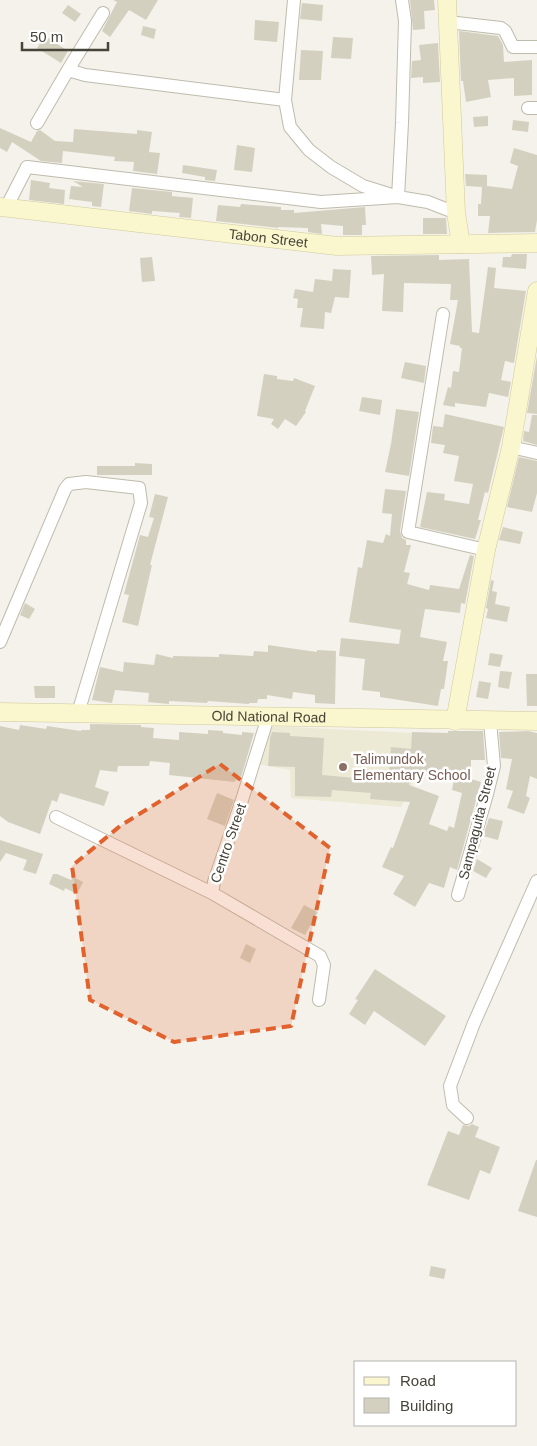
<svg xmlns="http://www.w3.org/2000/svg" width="537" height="1446" font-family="Arial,sans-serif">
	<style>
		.education { fill: #ece9d5 }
		.building { fill: #d4d0c0; fill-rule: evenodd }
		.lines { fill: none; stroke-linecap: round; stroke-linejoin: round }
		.street-casing { stroke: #bfbbad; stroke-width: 14 }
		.secondary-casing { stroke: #d0ca9d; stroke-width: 19 }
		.street { stroke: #fff; stroke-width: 12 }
		.secondary { stroke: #faf6cd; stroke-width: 18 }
		.marked { fill: #e1622d; fill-opacity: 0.2; stroke: #e1622d; stroke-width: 4; stroke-dasharray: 10 6; stroke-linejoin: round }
		.education-dot { fill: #8d6e63; stroke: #fff; stroke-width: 2 }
		.labels { text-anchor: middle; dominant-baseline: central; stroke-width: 5; stroke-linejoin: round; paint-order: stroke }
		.street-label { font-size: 14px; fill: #474439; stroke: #fff }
		.education-label { font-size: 14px; fill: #785e54; stroke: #fff; text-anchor: start }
	</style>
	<rect width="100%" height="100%" fill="#f4f2ea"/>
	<path class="education" d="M268,726l145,7v50l-12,24 -110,-9 -1,-28 -33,-6z"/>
	<path class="building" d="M113,0h45l-12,20 -17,-10 -19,27 -8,-6 15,-29z
		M410,0h24l1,10 -11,1 1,18 -12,1z
		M302,3l21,2 -1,16 -22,-2z
		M68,5l13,9 -6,8 -13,-9z
		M255,20l24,2 -2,20 -23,-2z
		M143,26l13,3 -2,10 -13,-4z
		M459,31l39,5 5,9 1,17 28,-2v35l-18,1v-18l-26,2 3,17 -25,5 -3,-21h-2z
		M45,36l23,15 -7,12 -24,-15z
		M333,37l20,1 -2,21 -20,-1z
		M438,43l2,39 -17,1v-6l-12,1 1,-17 9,-1 -2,-15z
		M301,50l22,1 -2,29h-22z
		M488,116v10l-14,1 -1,-10z
		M513,120l16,2 -1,10 -16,-2z
		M0,128l31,14 6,-11 3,-1 15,11 18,1 1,-13 63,5v-4l15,2 -3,20 11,1 -3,21 -24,-3 1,-9 -20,-1 1,-4 -52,-6 -1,12 -21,-2 -29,-19 -5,10 -7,-4z
		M237,145l18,3 -3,24 -18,-2z
		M514,148l23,7v65l-2,12 -47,1 2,-17h-12v-12h3l1,-17 -16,-1 -1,-12 22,1v11l25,3 6,-23 -8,-3z
		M183,165l34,5 -2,11 -10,-1v-3l-23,-4z
		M31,180l19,3 -1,5 16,2 -1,14 -35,-4z
		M73,181l31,3 -3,23 -9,-1v-4l-23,-3 2,-13 12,1z
		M132,188l40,4v4l21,2 -2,20 -12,-1 1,-4 -28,-2v3l-23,-3z
		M241,204l40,3v3h13v3l71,-6 1,18h-4v10h-19v-9l-22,-2 1,10 -14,-2v-4l-30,-1v1l-62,-7 2,-16 22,2z
		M423,218h23l1,16h-24z
		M512,254h15l-1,15 -24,-2 1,-10h8z
		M439,255v5l30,-1 3,73 7,1 9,-66 8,1 -2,20 32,3 -12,72 -9,-2 -4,19 10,2 -3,15 -19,-4 -3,14 -31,-4v4l-12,-2 5,-18 3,1 2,-17 6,1 3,-24h-2v-2l-10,-2 8,-44h-8l1,-16 -47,-1 -1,29 -21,-1 2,-37 -12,1 -1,-19z
		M152,257l3,24 -13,1 -2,-24z
		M333,269l18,1 -2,28 -14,-1 -4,16 -6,-1 -1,17 -24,-2 3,-19h-6l1,-9 -5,-1 2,-9 18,3 2,-13 17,2z
		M537,356v58l-10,-1z
		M405,362l21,4 -2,17 -23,-5z
		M264,374l13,2v3l16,2 1,-3 21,8 -10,25 1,1 -10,14 -11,-7 -7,10 -7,-5 3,-5 -17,-3z
		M362,397l20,3 -2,15 -21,-4z
		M396,409l23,3 -10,64 -24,-4 6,-28z
		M445,414l59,13 -16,66 -3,-1 -7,28h3l-6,19 -55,-12 7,-35 18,2 -1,6 25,4 4,-20 -19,-3 5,-25 -16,-3 2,-8 -14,-2 2,-17 10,1z
		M532,415h5v30l-14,-4 1,-10 5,1z
		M519,457l18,4v32l-5,19 -25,-5z
		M135,463l17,1v11h-55v-9h38z
		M385,489l21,2 -6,40 2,7 4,2v5h5l-7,27 6,1 -3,11 22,6 1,-5 29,4 11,-34 4,1 -9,48 -4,-1 -1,10 -35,-4 -5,28 27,5 -4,19h5l-4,28h-3l-3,17 -58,-9v-5l-18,-2 3,-31 -26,-3 2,-18 58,6 2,-14 -52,-8 9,-55 4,1 5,-28 16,3 3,-9 4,2 2,-22 -10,-1z
		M155,494l13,3 -18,68h2l-14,61 -16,-4 7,-27 -5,-1 16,-59 8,2 6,-19 -5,-1z
		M503,527l20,5 -3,12 -21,-4z
		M491,580l3,1 -2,10 5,1 -2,12 15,3 -3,15 -21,-4 2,-9 -2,-1z
		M25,603l10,6 -6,10 -9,-4z
		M268,645l49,7v-2l19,1 -1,53 -20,-1v-8l-22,-3 -1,7 -25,-4v4h-9l-1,4h-8v1l-41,-3 -1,2 -38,-2v3l-21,-2 1,-9 -34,-3 -3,13 -20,-3 8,-33 23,5 1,-10 30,3 2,-11 17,4v-2l46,1v-3l34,2 1,-5 14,1z
		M490,653l13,2 -3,12 -12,-2z
		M500,671l12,1 -3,17 -11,-2z
		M526,674h11v32h-10z
		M479,681l12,2 -3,16 -12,-2z
		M34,686h21v12h-20z
		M90,724l51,1v2l13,1 -1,10 26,2v-8l29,2v-4l15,1v2l19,2v-3l12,1 -14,48 -5,-1v2l-66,-7 1,-12 -20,-2 -1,5h-31l-1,6 -17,-2 -5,17 14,5 -5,14 -44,-13 -3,9 -5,-2 -12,34 -32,-12 -8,-6v-90l19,4 1,-5 26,4 1,-3 34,5v-1h9z
		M448,731h35l2,29h-14v19l10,3 -24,88 -7,-3 -6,21 -15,-5 -14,24 -22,-13 11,-18 -22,-9 9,-20 2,1 17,-46 -40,-3 1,-6 -39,-3 -1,7 -36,-1v-29l-27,-1 2,-28 2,-6 18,1v3l34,2 -2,37 66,6 3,-34 20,2 1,-17 36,1zM410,770l37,3v2h8l-3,15 10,3 -8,35 -5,-2 -2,5 -18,-7 10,-28 -30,-11z
		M528,731l9,2v46l-7,-3 -4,20 4,2 -6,16 -17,-6 6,-17 -7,-2 6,-30 -11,-1 -2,-26z
		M217,793l17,7 -9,26 -18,-7z
		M489,818l14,3 -5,19 -15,-4z
		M0,840l43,14 -7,20 -13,-4 4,-10 -21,-7 -6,9z
		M477,859l15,9 -6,10 -13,-7z
		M53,874h4l14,6 2,-3 10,5 -6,12 -12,-6 -1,3 -15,-7z
		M304,905l14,7 -13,23 -14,-7z
		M246,944l10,5 -6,14 -10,-5z
		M375,969l71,47 -21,30 -51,-35 -9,14 -16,-11 9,-14 -3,-1z
		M472,1124l7,3 -4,10 25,10 -10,27 -10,-4 -11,30 -42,-15 21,-54 11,4 4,-10 6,1z
		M536,1160h1v57l-19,-6z
		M431,1266l15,3 -2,10 -15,-3z"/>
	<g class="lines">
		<g class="street-casing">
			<path id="street" d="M294,0l-9,100 5,27 19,23 22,17 32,19 35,11 4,-74 3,-102 -3,-21
				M103,13l-35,57 17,5 200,25
				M448,22l53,6 4,3 8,16h24
				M528,108h9
				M37,123l31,-53
				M6,208l21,-41 294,35 77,-5 30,5 28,11
				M443,314l-35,218 78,18
				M511,447l26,6
				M0,642l65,-153 4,-5 17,-2 53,6 2,15 -63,210
				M268,717l-26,83 -28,82 -2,11 108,63 4,9 -5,35
				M56,817l156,76
				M458,895l29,-101 7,-28 -4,-45
				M467,1118l-14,-13 -3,-19 24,-63 63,-142"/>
		</g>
		<g class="secondary-casing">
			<g id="secondary">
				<path d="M447,0l9,213 5,31"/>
				<path id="s1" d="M0,207l337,39 200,-3"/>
				<path id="s2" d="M0,712l537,9"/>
				<path d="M455,721l31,-171 25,-103 26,-156"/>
			</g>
		</g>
		<use href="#street" class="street"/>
		<use href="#secondary" class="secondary"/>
	</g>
	<path class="marked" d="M220,764l110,84 -39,178 -117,16 -84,-42 -18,-134 48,-40z"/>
	<circle class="education-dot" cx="343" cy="767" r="5"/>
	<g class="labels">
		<g class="street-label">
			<text stroke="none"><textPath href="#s1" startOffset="270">Tabon Street</textPath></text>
			<text stroke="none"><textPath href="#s2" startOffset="269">Old National Road</textPath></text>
			<text transform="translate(477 823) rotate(-76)">Sampaguita Street</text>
			<text transform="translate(228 843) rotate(-71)">Centro Street</text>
		</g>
		<g class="education-label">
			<text x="353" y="759">Talimundok<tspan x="353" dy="16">Elementary School</tspan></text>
		</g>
	</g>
	<rect x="354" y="1361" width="162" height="65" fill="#ffffff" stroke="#b5b4b0"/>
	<rect x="364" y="1377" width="25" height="8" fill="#faf6cd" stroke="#b5b4b0"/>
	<text x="400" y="1386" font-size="15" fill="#474439">Road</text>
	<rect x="364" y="1398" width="25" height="15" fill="#d4d0c0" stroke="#b5b4b0"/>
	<text x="400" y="1411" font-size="15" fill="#474439">Building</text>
	<path d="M22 42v8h86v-8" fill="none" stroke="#474439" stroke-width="2.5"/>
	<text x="30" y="42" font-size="15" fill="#474439" stroke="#ffffff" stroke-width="4" paint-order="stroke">50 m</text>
</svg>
